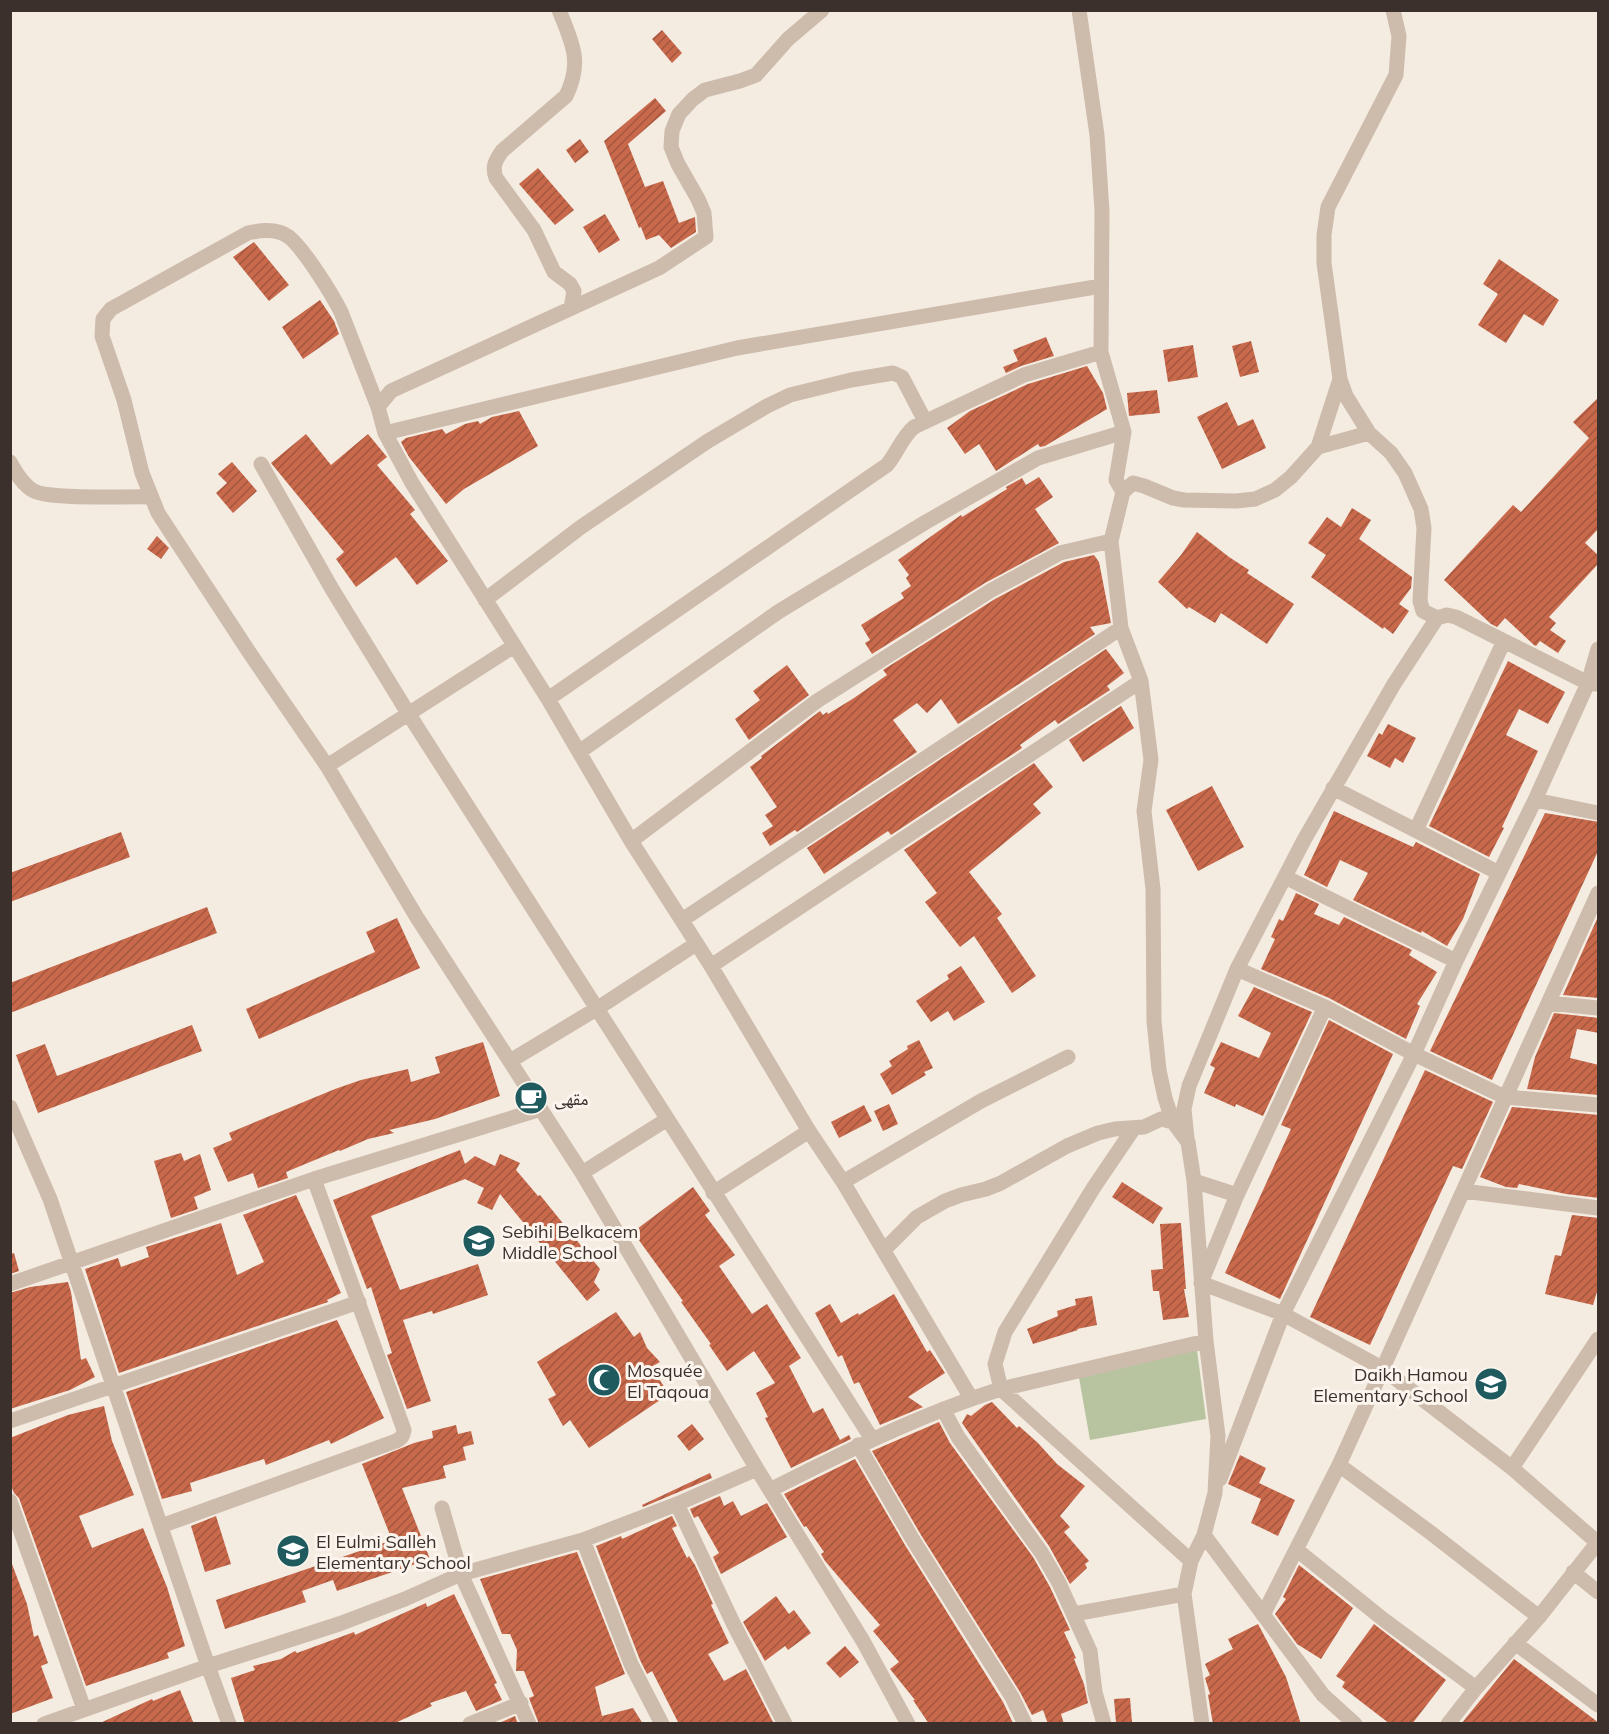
<svg xmlns="http://www.w3.org/2000/svg" width="1609" height="1734" font-family="Mulish,'Noto Naskh Arabic',sans-serif">
	<style>
		.pitch { fill: #b8c4a0 }
		.building { fill: url(#building-hatch) }
		.lines { fill: none; stroke-linecap: round; stroke-linejoin: round }
		.minor { stroke: #cdbbac; stroke-width: 15 }
		.labels { text-anchor: middle; dominant-baseline: central; stroke-width: 6; stroke-linejoin: round; paint-order: stroke }
		.poi-label { font-size: 18px; fill: #3b302b; stroke: #fbf5ee; text-anchor: start }
	</style>
	<defs>
		<pattern id="building-hatch" width="6" height="6" patternUnits="userSpaceOnUse" patternTransform="scale(1.5)"><rect width="6" height="6" fill="#c8694b"/><path d="M-1 1l2-2M0 6l6-6M5 7l2-2" fill="none" stroke="#a4573f"/></pattern>
	</defs>
	<rect width="100%" height="100%" fill="#f4ebe1"/>
	<path class="pitch" d="M1197,1350l9,69 -116,21 -12,-68z"/>
	<path class="building" d="M662,30l20,23 -10,10 -20,-24z
		M655,98l11,13 -38,33 17,43 18,-6 16,42 16,-6 1,15 -25,16 -12,-13 -13,5 -5,-13 -2,1 -35,-87z
		M580,139l9,13 -14,11 -9,-13z
		M538,168l36,42 -19,15 -36,-41z
		M605,214l15,26 -21,13 -16,-26z
		M254,242l35,43 -20,16 -36,-44z
		M1499,259l60,41 -16,26 -19,-12 -18,29 -28,-18 20,-31 -15,-10z
		M320,300l14,21 5,13 -36,25 -21,-32z
		M1046,337l8,19 -33,10 -15,7 -3,-6 15,-6 -5,-11z
		M1251,341l8,31 -19,5 -8,-31z
		M1193,345l5,32 -30,5 -5,-32z
		M1087,366l16,27 4,16 -62,37 -5,1 -2,-3 -42,27 -17,-27 -14,10 -18,-26 23,-17 58,-27z
		M1157,390l3,23 -31,3 -2,-23z
		M1599,397v131l-14,15 14,13v7l-50,54 7,6 -6,7 16,11 -8,12 -18,-12 -4,5 -2,-1 -29,-27 -8,9 -6,-3 -47,-44 69,-75 8,7 68,-74 -16,-16z
		M1227,402l11,24 15,-7 13,29 -44,21 -25,-52z
		M519,411l19,35 -74,43 -18,15 -37,-47 -8,-15 5,-4 36,-9 4,5 19,-10 13,-3 2,3 12,-7z
		M306,434l25,31 37,-31 19,23 -10,8 38,45 -5,4 38,47 -31,24 -21,-28 -40,30 -20,-28 8,-7 -73,-89z
		M232,462l25,29 -24,22 -17,-20 11,-10 -9,-9z
		M1039,477l14,20 -18,12 24,34 -74,40 -113,71 -7,-11 5,-3 -9,-15 43,-27 -3,-5 10,-7 -5,-8 3,-3 -11,-15 63,-45 1,2 45,-28 -1,-2 16,-9 4,7z
		M1352,508l19,12 -12,19 53,38 -1,11 -12,16 10,7 -16,23 -9,-7 -1,2 -72,-52 15,-22 -18,-12 19,-26 14,10z
		M1197,532l32,25 20,13 -2,3 47,31 -27,40 -46,-31 -6,10 -26,-16 -2,2 -29,-27 23,-27z
		M157,536l12,12 -8,11 -14,-10z
		M1094,555l5,7 12,61 -21,4 5,7 -137,90 -17,-25 -14,14 -10,-10 -24,17 24,32 -120,80 -2,-2 -25,16 -8,-13 11,-7 -8,-11 12,-8 -27,-40 12,-9 -1,-2 59,-45 3,4 4,-3 1,2 26,-16 33,-23 -4,-5 112,-71 69,-37z
		M1106,649l18,24 -17,13 3,4 -52,34 -3,-4 -35,25 2,3 -131,87 -3,-4 -64,43 -17,-26z
		M1508,661l57,31 -17,32 -29,-15 -13,26 32,16 -36,76 2,1 -15,29 -60,-31z
		M787,665l22,30 -60,45 -14,-21 25,-19 -7,-9z
		M1121,706l13,22 -51,34 -14,-22z
		M1388,724l28,14 -13,25 -8,-5 -5,10 -23,-12 12,-23 3,2z
		M1034,763l19,24 -20,17 8,9 -72,59 33,42 -5,4 39,58 -24,17 -38,-57 -14,11 -35,-45 12,-9 -33,-43z
		M1212,786l32,61 -46,24 -32,-61z
		M1334,811l79,36 3,-5 64,32 -17,45 -16,27 -25,-15 -1,2 -68,-33 15,-27 -28,-13 -13,27 -23,-12z
		M1545,813l54,9v27l-107,231 -62,-29z
		M121,832l9,25 -120,45v-29z
		M1296,893l23,11 -5,10 25,11 5,-8 68,33 -3,5 28,17 -20,32 3,2 -14,33 -77,-41 -68,-29 14,-30 -4,-2 8,-18 4,2z
		M207,907l10,26 -207,80v-30z
		M397,918l23,50 -161,71 -13,-30 129,-57 -9,-20z
		M1597,919h2v79l-36,-3z
		M961,966l24,36 -31,19 -6,-10 -17,11 -15,-21 33,-22 -2,-4z
		M1254,987l58,25 -49,104 -27,-12 -1,3 -31,-14 11,-25 -5,-3 11,-23 38,16 12,-25 -33,-17z
		M1554,1013l45,5v15l-22,-4 -7,29 29,7v30l-72,-6 8,-32z
		M1329,1020l64,34 -113,245 -55,-26 66,-144 -10,-4z
		M192,1025l10,26 -164,62 -22,-58 29,-11 12,32z
		M919,1040l14,28 -9,4 2,3 -34,20 -12,-21 12,-8 -3,-5 19,-12 -1,-3z
		M483,1042l17,54 -65,23 -46,11 5,3 -26,6 -28,12 -1,-1 -53,22 2,6 -30,10 -5,-15 -25,9 -15,-34 19,-8 -3,-7 106,-44 26,-9 47,-11 3,13 29,-9 -5,-16z
		M1425,1070l68,32 -31,67 -9,-3 -83,179 -60,-28z
		M889,1104l9,20 -15,7 -9,-20z
		M864,1105l8,16 -33,17 -8,-16z
		M1512,1107l87,8v83l-33,-4 -47,-10 -2,4 -11,-1 -26,-10z
		M460,1150l5,14 10,-8 20,10 5,-12 20,9 -4,7 22,26 2,-1 60,74 -6,13 6,8 -13,11 -87,-107 -8,16 -15,-7 7,-15 -19,-9 -94,37 29,74 78,-26 10,31 -55,19 -1,-3 -29,9 28,81 -24,8 -20,-54 5,-2 -2,-6 -19,-60 -4,2 -34,-89z
		M181,1153l3,8 16,-7 11,36 -17,7 4,12 -27,9 -17,-57z
		M1122,1182l41,26 -10,16 -41,-27z
		M693,1187l17,24 -5,4 30,40 -16,11 33,48 15,-10 34,54 -12,8 24,47 10,-5 17,32 9,-5 2,4 -60,29 -26,-50 3,-1 -12,-24 19,-10 -21,-32 -27,20 -18,-26 2,-1 -30,-42 2,-1 -50,-69z
		M296,1195l45,98 -14,7 1,2 -209,71 -34,-104 33,-11 3,9 28,-10 -3,-10 75,-24 16,52 27,-13 -21,-47z
		M1572,1215l27,3v67l-6,20 -48,-11 10,-39 6,1z
		M1181,1223l5,66h-2l5,28 -26,3 -4,-29h-6l-2,-21 12,-1 -3,-45z
		M14,1253l5,18 -9,3v-20z
		M68,1282l3,10 10,68 5,-2 9,19 -25,13 -60,19v-116l20,-6z
		M894,1294l33,58 3,-2 15,23 -37,24 15,10 -43,18 -21,-43 -5,2 -12,-29 -4,2 -23,-44 15,-9 11,19 17,-10 1,2z
		M1092,1296l5,29 -20,4 1,1 -45,14 -6,-15 31,-13 -1,-5 19,-6 -1,-6z
		M616,1312l18,25 6,-5 7,16 13,14 -9,5 18,27 -80,54 -19,-28 -7,6 -15,-27 8,-4 -19,-33z
		M337,1320l47,98 -53,26 -2,-4 -63,25 -2,-6 -74,24 2,8 -30,8 -36,-107z
		M992,1402l25,26 2,-2 19,17 19,21 28,22 -25,30 10,11 -6,5 25,29 -4,3 2,4 -17,16 -21,-38 -87,-123 5,-9 4,2 14,-11z
		M104,1406l8,35 22,54 -55,21 13,32 51,-20 24,59 18,59 -18,7 2,5 -83,28 -67,-188 -5,-5 -4,-10v-45l58,-23z
		M939,1422l11,21 83,114 17,30 20,43 -6,2 12,26 -2,1 10,25 4,19 -27,11 3,10h-16l-5,-14 -11,5 -12,-23 -99,-157 -49,-84z
		M692,1424l12,15 -15,12 -12,-15z
		M456,1425l2,9 13,-3 3,13 -11,3 3,13 -23,6 3,12 -44,10 28,71 -93,32 -4,-11 -31,11 4,11 -81,27 -9,-29 176,-60 -30,-76 52,-21 19,-5 -1,-7z
		M1240,1455l26,13 -7,15 36,17 -17,36 -27,-13 10,-24 -33,-15z
		M855,1459l50,86 98,157 10,21 -84,1 -16,-24h2l-25,-31 9,-7 -26,-31 7,-6 -55,-64 -4,-7 3,-2 -18,-26 -2,1 -20,-33z
		M710,1473l2,5 -69,29 -1,-2z
		M720,1496l4,10 9,-5 8,15 26,-13 20,34 -66,37 -8,-17 6,-4 -21,-37 -4,2 -4,-9z
		M216,1516l15,48 -26,8 -14,-46z
		M672,1516l5,10 -5,2 15,30 2,-2 6,9 18,39 -2,1 18,38 -21,11 16,27 22,-12 28,55h-95l-27,-53 -5,3 -7,-14 -44,-114 25,-10 1,3z
		M577,1552l48,122 -30,13 7,29 31,-8 10,16h-104l-10,-26 5,-2 -10,-25h-8l1,-21 -7,-16h-8l-22,-55z
		M12,1564l15,40 7,33 4,-2 10,28 -7,3 12,32 -43,16v-149z
		M1299,1565l54,43 -32,51 -24,-15 -22,-30 11,-15 -3,-2z
		M454,1594l43,89 -3,1 8,16 -26,11 -10,-20 -36,12 2,3 -39,18h-148l-14,-46 24,-8 -2,-4 28,-7 14,-8 2,2 57,-21 1,3 71,-32 1,4z
		M776,1596l13,18 5,-4 17,23 -23,17 -3,-4 -20,15 -22,-39z
		M1258,1624l28,53 15,47h-88l-5,-29 2,-1 -5,-16 5,-3 -5,-11 28,-15 -5,-10z
		M1374,1624l72,56 -34,44h-22l-48,-37 3,-5 -9,-6z
		M845,1646l14,16 -19,16 -14,-15z
		M1514,1659l85,64v1h-138z
		M180,1690l14,34h-96l54,-25 1,2z
		M1130,1698l2,24 -16,1 -2,-24z
		M515,1716l3,8h-21z"/>
	<g class="lines">
		<path class="minor" d="M559,10c13,33 24,51 7,86l-64,55c-7,10 -10,16 -6,27l38,52 20,42 16,12 4,7 -3,17
			M1079,10l18,125 5,76 -1,141 23,80 -8,48 7,12 -12,49 10,87 20,53 10,79 -7,51 9,78 1,132 5,49 6,28 8,24 15,20 6,39 12,160 12,95 -3,57 -11,42 -13,26 -7,33 18,130
			M1393,10l6,26 -3,39 -68,132 -4,28v28l16,116 6,17 23,37 22,20 14,20 16,36 3,19 -4,73 3,10 14,7
			M378,407l13,-16 268,-123 47,-31 -2,-24 -6,-14 -20,-35 -7,-17 1,-16 7,-17 14,-15 12,-9 35,-9 16,-6 32,-36 34,-29
			M385,433l352,-85 364,-62
			M1318,447l22,-68
			M10,462c6,11 13,23 24,29 17,9 94,5 117,6
			M261,464l71,125 76,124 464,726
			M1123,492l10,-9 11,3 29,12 11,2 52,1 19,-2 20,-9 16,-13 27,-30 51,-14
			M485,600l96,-73 127,-86 59,-35 23,-11 61,-15 42,-7 9,4 23,44
			M548,699l339,-234c10,-12 15,-28 27,-38l110,-52 77,-23
			M579,752l199,-140 148,-90 112,-64 86,-26
			M327,766l187,-120
			M1333,788l166,85
			M1535,800l63,13
			M1416,830l88,-189
			M631,841l186,-140 173,-110 70,-38 51,-12
			M1285,877l171,84
			M682,920l439,-292
			M711,966l430,-285
			M1237,969l88,38 89,47 91,43 93,8
			M1548,1003l50,5
			M1325,1007l-88,188 -36,88 82,31 99,54 130,100 86,75
			M510,1061l88,-53 98,-64
			M10,1107l40,92 158,467 21,58
			M1134,1128l-40,59 -89,145 -10,32 6,25 190,172
			M1187,1139l-3,-30 5,-23 48,-117 67,-129 90,-156 43,-66 10,-3 9,2 132,66 10,1
			M582,1173l84,-53
			M1194,1181l43,14
			M843,1182l138,-81 87,-44
			M1463,1191l135,17
			M713,1193l96,-62
			M884,1250l33,-33 28,-16 16,-6 25,-6 15,-6 66,-37 31,-13 17,-4 29,-2 17,-8 12,3
			M10,1284l304,-105 227,-70
			M943,1409l15,28 83,115 18,31 31,68 5,41 9,32
			M10,1421l349,-119
			M858,1445l55,95 99,157 13,27
			M1339,1465l92,68 108,84
			M1512,1468l86,-129
			M1220,1479l63,-165 131,-260 42,-93 79,-161 53,-117 10,-34
			M770,1490c75,-38 151,-76 231,-101l205,-48
			M10,1501l74,208
			M677,1504l56,119 52,101
			M442,1508l19,66 68,150
			M161,1526l235,-85c6,-3 7,-5 8,-11l-90,-251
			M1204,1535l119,160 32,29
			M583,1540l48,124 31,60
			M1297,1550l87,70 92,68
			M1573,1572l25,20
			M1074,1614l110,-20
			M1263,1615l76,-150 259,-572
			M1515,1643l83,62
			M44,1724l164,-58 131,-42 66,-25 56,-25 122,-34 94,-36 80,-35
			M470,1724l51,-21
			M908,1724l-45,-83 -106,-172 -175,-296 -166,-257 -89,-150 -76,-111 -93,-142 -16,-40 -18,-73 -22,-64 1,-17 8,-10 137,-76c13,-3 29,-5 41,4 15,12 43,57 52,75l37,95 7,26 27,50 136,216 83,142 80,125 98,165 34,51 128,216
			M1448,1724l28,-36 63,-71 59,-75"/>
	</g>
	<defs>
		<g id="cafe-disc" transform="scale(1.725)"><circle r="9.5" fill="#1f5a5e" stroke="#fbf5ee"/><path d="M-5.5-4.5H6V0H3Q3 3.5 0 3.5H-2.5Q-5.5 3.5-5.5 0ZM3-3.2v2h1.7v-2ZM-6 4.5H4V6H-6Z" fill="#fff"/></g>
		<g id="school-disc" transform="scale(1.725)"><circle r="9.5" fill="#1f5a5e" stroke="#fbf5ee"/><path d="M0-5L7-2L0 1L-7-2ZM-4 1L0 2.5L4 1V4Q0 6-4 4Z" fill="#fff"/></g>
		<g id="mosque-disc" transform="scale(1.725)"><circle r="9.5" fill="#1f5a5e" stroke="#fbf5ee"/><path d="M3.5-4.9A6 6 0 1 0 3.5 4.9A5 5 0 1 1 3.5-4.9Z" fill="#fff"/></g>
	</defs>
	<g fill-rule="evenodd">
		<use href="#cafe-disc" x="531" y="1098"/>
		<use href="#school-disc" x="479" y="1241"/>
		<use href="#mosque-disc" x="604" y="1380"/>
		<use href="#school-disc" x="1491" y="1384"/>
		<use href="#school-disc" x="293" y="1551"/>
	</g>
	<g class="labels">
		<g class="poi-label">
			<text x="554" y="1098">مقهى</text>
			<text x="502" y="1231">Sebihi Belkacem<tspan x="502" dy="21">Middle School</tspan></text>
			<text x="627" y="1370">Mosquée<tspan x="627" dy="21">El Taqoua</tspan></text>
			<text x="1468" y="1374" text-anchor="end">Daikh Hamou<tspan x="1468" dy="21">Elementary School</tspan></text>
			<text x="316" y="1541">El Eulmi Salleh<tspan x="316" dy="21">Elementary School</tspan></text>
		</g>
	</g>
	<rect width="1609" height="1734" fill="none" stroke="#3b302b" stroke-width="24"/>
</svg>
